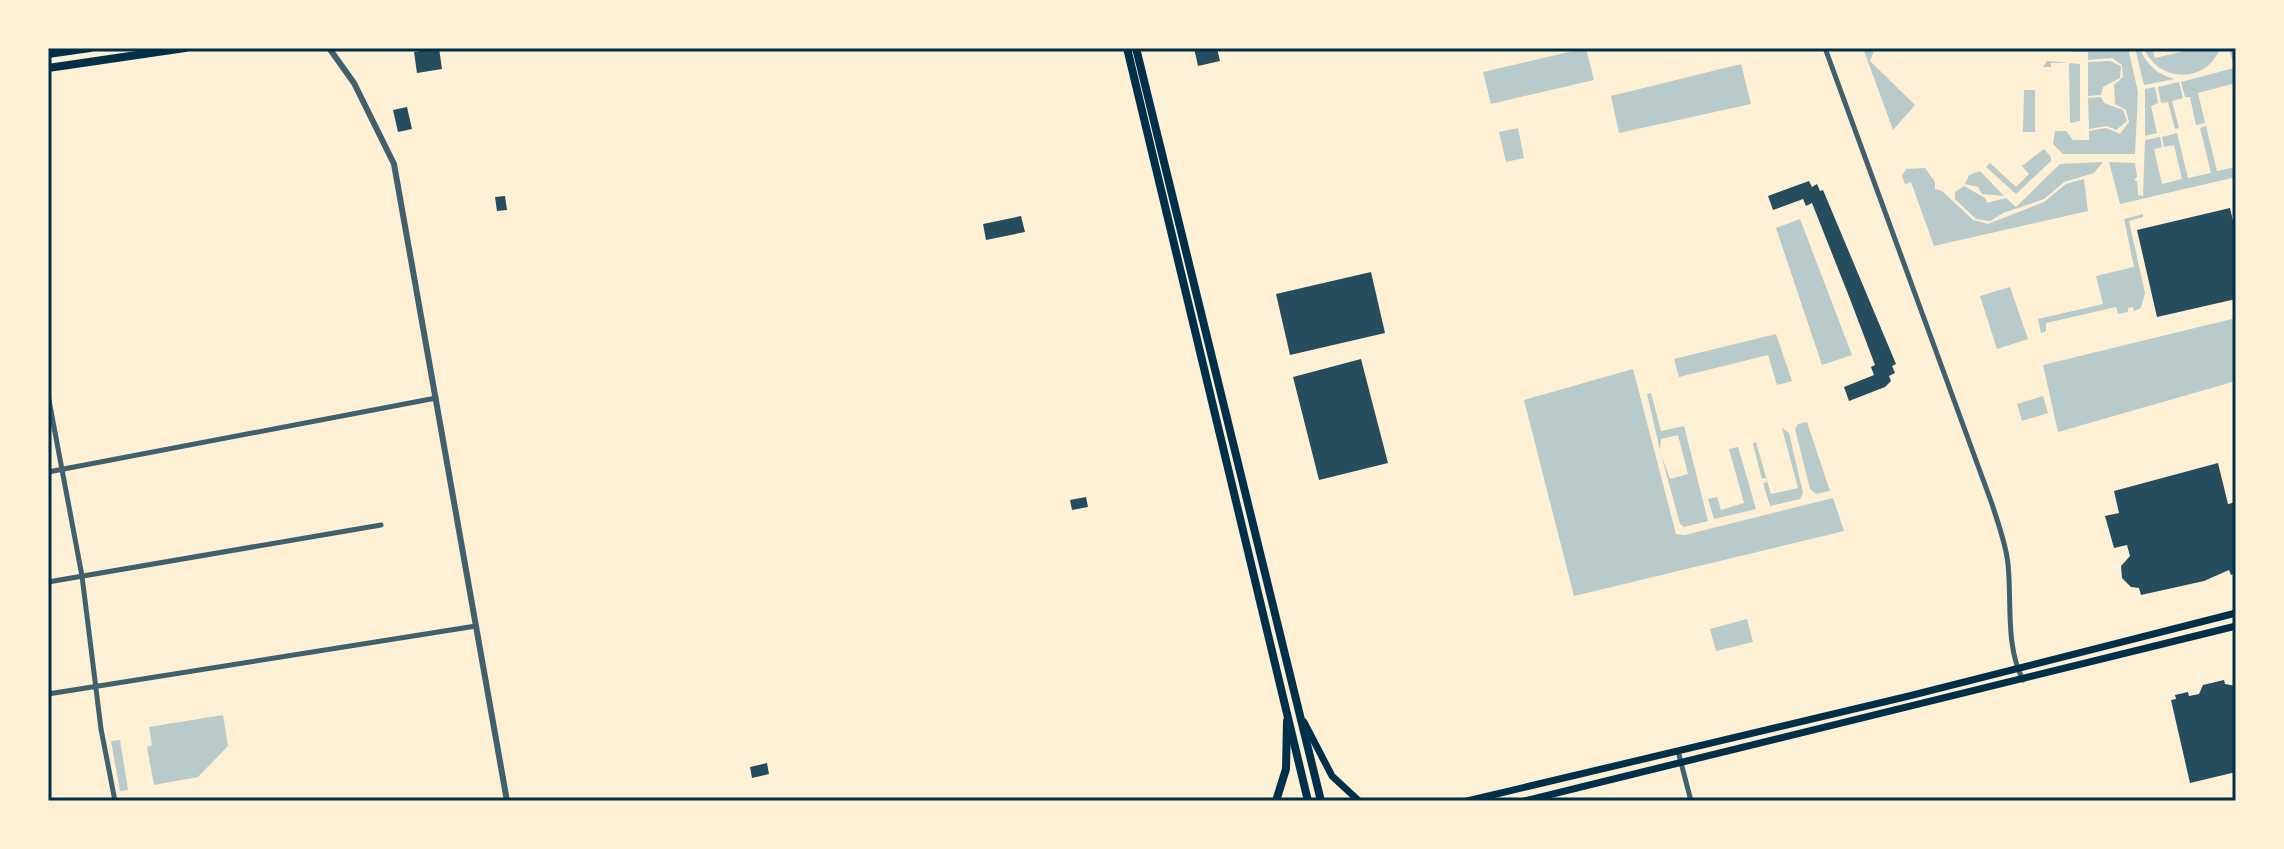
<svg xmlns="http://www.w3.org/2000/svg" width="2284" height="849" font-family="Lato,sans-serif">
	<style>
		.green { fill: #b9caca }
		.building { fill: #264d5e }
		.lines { fill: none; stroke-linecap: round; stroke-linejoin: round }
		.minor { stroke: #3f606c; stroke-width: 5 }
		.tertiary { stroke: #3f606c; stroke-width: 6 }
		.secondary { stroke: #003049; stroke-width: 7 }
		.primary { stroke: #003049; stroke-width: 8 }
		.trunk { stroke: #003049; stroke-width: 8 }
		.neatline { fill: none; stroke: #003049; stroke-width: 3 }
	</style>
	<rect width="100%" height="100%" fill="#fdf0d5"/>
	<path class="green" d="M1586,48l8,32 -103,24 -8,-32z
		M1863,48h12l-5,13 45,44 -22,25z
		M2072,48h56l10,44 -3,62h-72l-10,-10 2,-13h11l7,9h16v-9l17,-3 14,6 9,-12 -3,-12 -11,-6 -1,-19 9,-8 -1,-12 -10,-7 -24,2v-8h-16z
		M2135,48h5c6,17 18,27 35,31l-31,6z
		M2144,48h8l3,10 42,-10h23c-13,36 -62,35 -76,0z
		M2229,48h4l3,35 -38,10 7,30 -9,2 -6,-28h-5l-4,-15 53,-14z
		M2047,61l33,3v57l-10,2 -1,-60h-18v4h-8z
		M2110,61l11,5 -1,12 -17,9 -2,8 -13,1v-34z
		M1741,64l10,40 -132,29 -8,-37z
		M2179,82l4,16 -11,3 7,27 -4,1 -7,-27 -7,1 -3,-16z
		M2155,87l3,16 -7,3 6,27 -12,3v-47z
		M2024,90h11v42h-12z
		M2101,97l3,6 19,7 4,11 -11,9 -9,-4 -18,3 -1,-31z
		M2206,126l11,45 19,-4v10l-116,27 -11,-42 26,1 2,14 -3,3 3,1 1,14 5,1 2,-56 15,-3 2,10 -8,2 8,35 20,-5 -8,-34 -10,2 -2,-10 15,-4 11,45 23,-5 -11,-45z
		M1518,128l6,30 -18,4 -7,-30z
		M2044,149l7,8v4l-35,33 -30,-27 4,-4 26,24 13,-13 -7,-8z
		M2103,162l-9,11 -30,9 -20,17 -41,14 -13,8 -14,-2 -21,-20v-7l9,-6 21,12 2,5 19,-5 10,9 44,-43z
		M1925,168l10,14v7l7,2 31,29 15,4 56,-22 22,-18 18,-5 4,32 -154,35 -23,-64 -6,2 -3,-8 4,-7z
		M1980,171l2,2 22,23 -22,-2 -4,-7 -13,-3 4,-9z
		M2143,214v3l-14,4 16,72 -4,15 -7,3 -1,-4 -5,1v4l-10,2 -2,-7 -70,16v8l-5,2 -3,-14 65,-15 -7,-28 38,-9 -10,-48z
		M1800,219l52,136 -30,10 -46,-137z
		M2010,287l18,52 -31,10 -17,-53z
		M2236,318v63l-178,51 -15,-67z
		M1776,334l16,47 -15,4 -9,-30 -89,22 -5,-18z
		M1633,369l43,165 9,1 148,-37 11,33 -270,65 -50,-196z
		M1651,393l10,38 23,-5 24,95 -24,6 -4,-3 -19,-70 9,25 18,-5 -10,-39 -17,4 -1,11 -13,-56z
		M2043,396l5,17 -26,8 -5,-17z
		M1807,422l23,69 -14,3 -6,-5 -15,-60 3,-5z
		M1782,428l7,5 14,60 -3,6 -30,7 -7,-23 4,-1 -1,-4 -4,1 -9,-35 3,-2 15,52 27,-6z
		M1738,447l18,62 -42,10 -6,-20 9,-2 4,13 23,-7 -15,-54z
		M1747,619l6,23 -37,9 -6,-22z
		M223,715l5,31 -30,31 -44,8 -7,-38 5,-2 -3,-18z
		M120,740l8,50 -8,1 -9,-50z"/>
	<path class="building" d="M439,48l3,21 -25,4 -3,-21z
		M1194,48h23l3,13 -22,5z
		M407,107l5,22 -14,3 -5,-22z
		M1809,181l3,6 5,-3 3,7 3,-1 73,174 -4,2 3,7 -6,3 2,5 -6,6 -36,14 -5,-14 30,-12 -3,-8 4,-2 -25,-66 -38,-96 -6,3 -3,-7 -30,11 -5,-14z
		M505,196l2,14 -10,1 -2,-14z
		M2230,208l6,26v65l-79,18 -20,-87z
		M1021,216l4,16 -39,8 -3,-16z
		M1371,272l14,61 -95,22 -14,-61z
		M1361,359l27,104 -69,17 -26,-103z
		M2218,463l10,41 8,-2v71l-5,2 -2,-5 -25,11 -63,14 -2,-7 -8,-1 -9,-9 -1,-12 9,-10 -3,-11 -13,3 -9,-32 14,-3 -5,-22z
		M1086,497l2,10 -16,3 -2,-10z
		M2224,680l1,4 11,2v86l-46,11 -19,-83 5,-1 -1,-4 13,-3 1,4 10,-2 4,-9z
		M767,763l2,11 -17,4 -2,-11z"/>
	<g class="lines">
		<path class="minor" d="M1825,48l167,456c6,19 14,40 16,60 4,38 -3,81 15,116
			M48,395l34,181 19,153 14,72
			M48,472l388,-74
			M48,582l333,-57
			M48,694l428,-68
			M1678,751l13,50"/>
		<path class="tertiary" d="M329,48l25,35 40,81 113,637"/>
		<path class="secondary" d="M1304,722l28,54 27,25
			M1467,801l442,-105 327,-83
			M1524,801l712,-175"/>
		<path class="primary" d="M1276,801l10,-32 1,-48"/>
		<path class="trunk" d="M1127,48l181,753
			M1136,48l185,753
			M48,54l42,-6
			M48,68l137,-20"/>
	</g>
	<rect width="2284" height="849" fill="none" stroke="#fdf0d5" stroke-width="100"/>
	<rect x="50" y="50" width="2184" height="749" class="neatline"/>
</svg>
